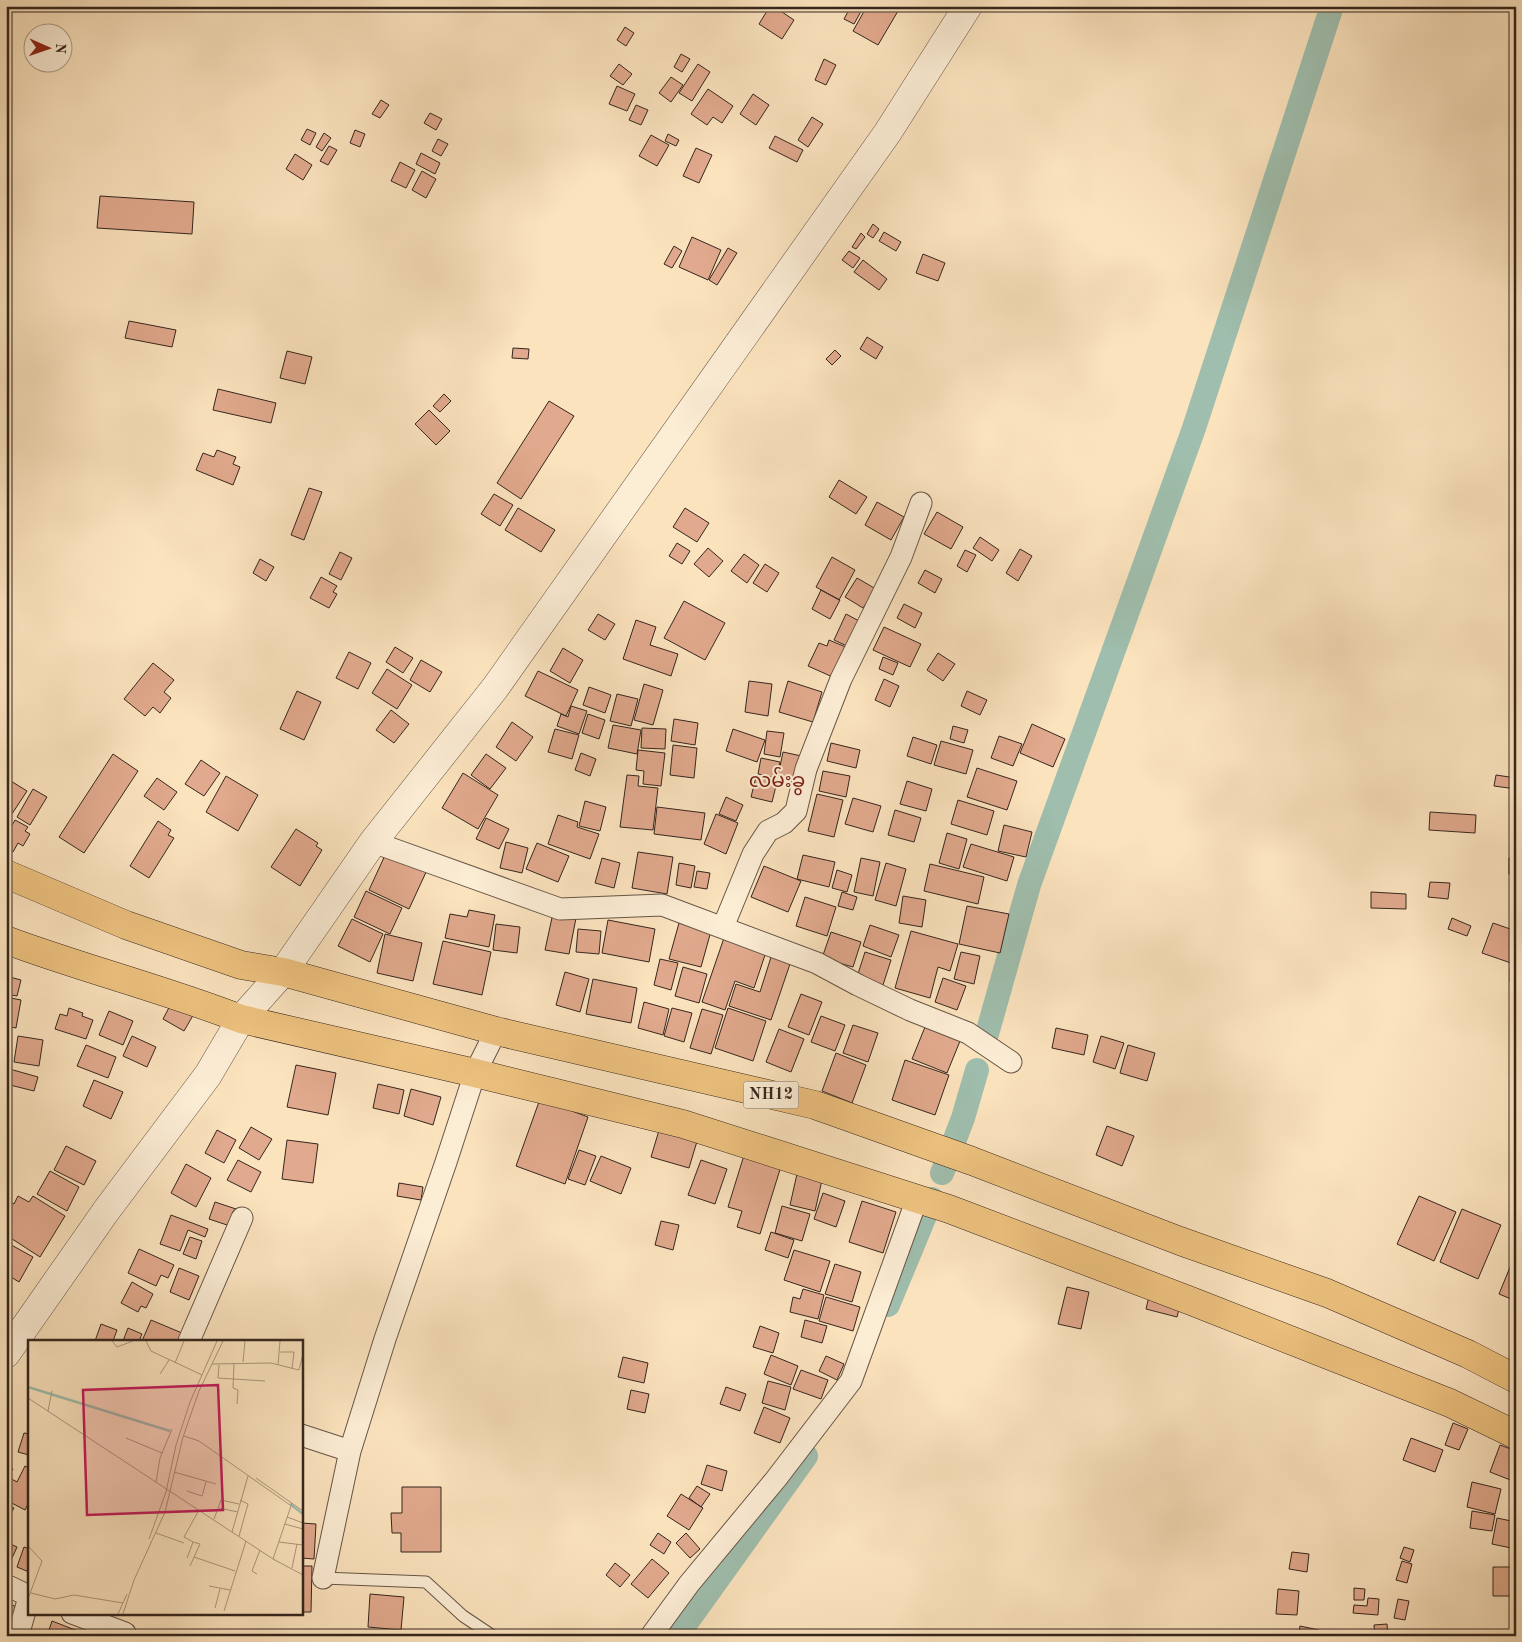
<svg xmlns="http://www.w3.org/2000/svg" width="1522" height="1642" font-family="'Old Standard TT','Noto Sans Myanmar',serif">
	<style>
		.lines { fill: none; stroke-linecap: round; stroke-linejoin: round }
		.canal { stroke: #9fbead; stroke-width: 24 }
		.building { fill: #e1a98d; stroke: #35261e }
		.service-casing { stroke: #665546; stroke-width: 13 }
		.minor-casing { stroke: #665546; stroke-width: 23 }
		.tertiary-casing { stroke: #665546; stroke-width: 29 }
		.trunk-casing { stroke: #35261e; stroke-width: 29 }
		.service { stroke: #fcedd5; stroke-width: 11 }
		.minor { stroke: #fcedd5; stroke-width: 21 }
		.tertiary { stroke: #fcedd5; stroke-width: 28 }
		.trunk { stroke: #eec27f; stroke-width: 28 }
		.labels { text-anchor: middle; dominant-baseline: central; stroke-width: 4; stroke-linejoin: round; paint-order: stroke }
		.shield { fill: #fcedd5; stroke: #716255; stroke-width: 1 }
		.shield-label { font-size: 16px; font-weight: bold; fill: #35261e }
		.quarter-label { font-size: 20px; fill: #7a1f14; stroke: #fcedd5 }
		.inset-river { fill: none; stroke: #9fbead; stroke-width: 2.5 }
		.inset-road { fill: none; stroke: #ac977e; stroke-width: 1 }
		.view { fill: #c2185b; fill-opacity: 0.15; stroke: #c2185b; stroke-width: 2.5 }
		.inset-edge { fill: none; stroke: #35261e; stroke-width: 2.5 }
	</style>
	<rect width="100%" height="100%" fill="#fbe3be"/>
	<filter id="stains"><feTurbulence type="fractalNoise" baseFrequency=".004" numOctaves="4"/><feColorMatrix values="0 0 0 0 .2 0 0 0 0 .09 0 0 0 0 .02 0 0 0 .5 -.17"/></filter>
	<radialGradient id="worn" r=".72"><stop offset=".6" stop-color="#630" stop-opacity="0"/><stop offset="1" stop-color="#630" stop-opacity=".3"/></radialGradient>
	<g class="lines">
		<path class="canal" d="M987,1034l42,-149 165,-457 138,-422
			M955,1139l8,-21 14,-48
			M942,1173l3,-7
			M888,1305l44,-106
			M677,1636l129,-180"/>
	</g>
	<path class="building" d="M770,6h3l21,14 -12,19 -23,-15z
		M851,6h13l-10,18 -10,-5z
		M867,6h23l8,5 -20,34 -25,-14z
		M625,27l9,6 -8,13 -9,-6z
		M681,54l9,5 -8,13 -8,-5z
		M824,59l12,6 -10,20 -11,-5z
		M619,64l13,10 -9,11 -13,-9z
		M698,64l12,8 -18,29 -13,-8z
		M671,77l12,8 -12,17 -12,-9z
		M617,86l18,8 -8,17 -18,-7z
		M708,89l25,17 -11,17 -9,-6 -6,8 -16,-11z
		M753,94l16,11 -13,20 -16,-11z
		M381,100l8,5 -9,13 -8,-4z
		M636,105l12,5 -7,15 -12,-5z
		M430,113l12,6 -6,11 -12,-7z
		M812,117l11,7 -15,23 -10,-7z
		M307,129l9,4 -6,12 -9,-5z
		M355,130l10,4 -5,13 -10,-4z
		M324,133l7,5 -9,13 -6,-4z
		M668,134l11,6 -3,6 -11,-5z
		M651,135l18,10 -12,21 -18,-10z
		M775,136l28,14 -6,12 -28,-14z
		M438,139l10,5 -7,12 -9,-5z
		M329,146l8,4 -9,15 -8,-4z
		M696,148l16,7 -13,28 -16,-7z
		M421,153l19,10 -5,11 -19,-10z
		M295,154l17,11 -9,15 -17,-11z
		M400,162l15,8 -9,18 -15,-7z
		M422,171l14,8 -10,19 -14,-8z
		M100,196l94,6 -2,32 -95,-6z
		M873,224l6,5 -6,9 -6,-4z
		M884,232l17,10 -5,9 -17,-10z
		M861,233l4,4 -9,12 -4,-2z
		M692,237l29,13 -13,30 -29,-13z
		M674,246l8,5 -10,17 -8,-4z
		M728,248l9,5 -20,32 -8,-5z
		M849,251l11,7 -7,10 -11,-8z
		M923,254l22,9 -7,18 -22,-8z
		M863,260l24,19 -8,11 -25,-18z
		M129,321l47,9 -4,17 -47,-9z
		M867,337l16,10 -7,12 -16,-10z
		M513,348l16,1 -1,10 -16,-1z
		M835,350l6,6 -9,9 -6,-6z
		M287,351l25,6 -7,27 -25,-6z
		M218,389l58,14 -5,20 -58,-13z
		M444,394l7,7 -11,11 -7,-6z
		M549,401l25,15 -53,83 -24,-16z
		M429,410l21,21 -14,14 -21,-21z
		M217,450l19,7 -3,7 7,3 -7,18 -37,-15 7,-17 11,4z
		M839,480l28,17 -11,17 -27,-17z
		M309,488l13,4 -18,48 -13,-5z
		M494,494l19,11 -13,21 -19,-12z
		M877,502l27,15 -13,23 -26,-15z
		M518,508l37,22 -14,22 -36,-22z
		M685,508l24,15 -12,19 -24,-15z
		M937,512l26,15 -12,22 -27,-15z
		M980,537l19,13 -7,11 -19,-13z
		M677,543l13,8 -8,13 -13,-8z
		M708,548l15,13 -14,16 -15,-13z
		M1020,549l12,7 -14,25 -12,-8z
		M965,550l11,5 -9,17 -10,-6z
		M340,552l12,6 -11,22 -12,-6z
		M744,554l15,11 -12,18 -16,-12z
		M832,557l23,13 -16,30 -23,-13z
		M260,559l14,8 -8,14 -13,-8z
		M765,564l14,9 -12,19 -14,-9z
		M925,570l17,9 -7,14 -17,-10z
		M321,577l16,9 -4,6 4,2 -8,14 -19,-10z
		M857,578l19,11 -13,19 -18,-11z
		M821,590l19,10 -10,19 -18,-10z
		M684,601l41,22 -20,37 -41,-22z
		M904,604l18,9 -7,15 -18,-10z
		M598,614l17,10 -10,16 -17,-10z
		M846,614l15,8 -12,25 -15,-7z
		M636,620l20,7 -6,18 28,9 -7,22 -48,-17z
		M884,627l37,17 -11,23 -37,-17z
		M829,640l19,8 -13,30 -27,-12 11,-23 8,3z
		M395,647l18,11 -10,15 -17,-11z
		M563,648l20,12 -13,23 -20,-12z
		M349,652l22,11 -13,26 -22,-11z
		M938,653l17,11 -12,17 -16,-11z
		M883,657l15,6 -5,12 -14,-6z
		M421,660l21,12 -12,20 -20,-12z
		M153,663l21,17 -10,12 7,6 -11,15 -7,-6 -8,9 -21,-17z
		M387,669l25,16 -15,24 -25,-16z
		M538,671l40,19 -12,26 -41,-20z
		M884,679l15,7 -9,21 -15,-7z
		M749,681l23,3 -4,32 -23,-4z
		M788,681l34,11 -9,30 -34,-10z
		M644,684l19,6 -10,35 -19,-5z
		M589,687l22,8 -6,18 -22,-8z
		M297,691l24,11 -17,38 -24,-11z
		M967,691l20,9 -7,15 -19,-9z
		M617,694l21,5 -7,27 -21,-5z
		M571,706l16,5 -8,23 -22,-8 4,-12 7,3z
		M391,710l18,14 -15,19 -18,-13z
		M588,714l17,6 -6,19 -17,-6z
		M674,719l24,4 -3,22 -24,-4z
		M512,722l21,15 -17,24 -20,-14z
		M1032,724l33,15 -12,28 -33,-14z
		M613,725l28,5 -4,24 -29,-6z
		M953,726l15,4 -4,13 -14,-4z
		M642,728l24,1 -1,20 -24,-1z
		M555,729l24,6 -7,24 -24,-7z
		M733,729l32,11 -8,22 -31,-11z
		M767,731l17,2 -4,24 -16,-3z
		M999,736l23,8 -9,22 -22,-8z
		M913,737l24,8 -6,19 -24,-8z
		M941,741l32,9 -7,24 -32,-9z
		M831,743l29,7 -4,18 -29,-7z
		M673,745l24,3 -3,30 -24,-3z
		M638,750l27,3 -4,33 -18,-2 1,-13 -8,-1z
		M783,752l23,5 -5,24 -23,-5z
		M581,753l15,6 -6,17 -15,-6z
		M113,754l25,17 -54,82 -25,-16z
		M486,754l20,14 -16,21 -19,-14z
		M761,758l19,4 -4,16 -18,-4z
		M201,760l19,13 -16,23 -19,-12z
		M977,768l40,13 -10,29 -40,-13z
		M823,771l27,5 -4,21 -27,-6z
		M463,773l35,22 -20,34 -36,-21z
		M627,775l12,1 -1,10 20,2 -5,42 -33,-3z
		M1496,775l20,3v11l-22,-3z
		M226,776l32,19 -20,36 -32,-19z
		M756,777l21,5 -5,20 -21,-5z
		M6,778l21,13 -21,32z
		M157,778l20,14 -13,18 -20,-14z
		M907,781l25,8 -6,22 -26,-7z
		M33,789l14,8 -17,28 -13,-8z
		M817,794l26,6 -9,37 -26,-6z
		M1511,794h5v17h-5z
		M726,797l17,8 -7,16 -17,-7z
		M853,798l28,8 -8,26 -28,-8z
		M958,800l36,11 -7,24 -36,-11z
		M585,801l21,6 -6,24 -21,-5z
		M657,807l48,6 -4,27 -47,-6z
		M895,810l26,8 -7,24 -26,-7z
		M1430,812l46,3 -1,18 -46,-3z
		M716,814l22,9 -12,31 -22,-10z
		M558,815l20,7 -1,5 22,7 -9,25 -42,-15z
		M486,818l23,11 -10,20 -23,-10z
		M15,820l13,7 -3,4 5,3 -7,12 -5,-3 -5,9 -7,-4v-12z
		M158,821l13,9 -3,5 6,3 -25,40 -19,-12z
		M1004,825l28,7 -6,25 -28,-6z
		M296,829l22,14 -2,3 6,4 -22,36 -29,-19z
		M947,833l20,6 -8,30 -20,-6z
		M506,842l22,6 -6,25 -22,-5z
		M537,843l32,13 -11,26 -32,-13z
		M971,844l43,13 -7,24 -44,-14z
		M387,851l40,19 -18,39 -40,-19z
		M638,852l35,5 -6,37 -35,-6z
		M803,855l32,7 -6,25 -32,-8z
		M602,858l18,5 -6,25 -19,-5z
		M861,858l19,4 -7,34 -19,-4z
		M1509,858h7v16h-7z
		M679,863l16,3 -4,22 -15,-3z
		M886,863l20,6 -10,37 -21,-6z
		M930,864l54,13 -6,27 -54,-13z
		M764,866l37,15 -13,31 -37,-15z
		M837,870l15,5 -5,17 -15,-4z
		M697,871l13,2 -3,16 -13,-2z
		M1430,882l20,1 -2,16 -20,-2z
		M366,891l36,17 -12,26 -36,-17z
		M842,892l15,5 -4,13 -15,-4z
		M1371,892l35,2v15l-35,-1z
		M903,896l23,4 -4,27 -23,-4z
		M805,897l31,10 -9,29 -31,-10z
		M967,906l42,8 -9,39 -41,-9z
		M469,910l26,5 -6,32 -44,-9 5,-24 17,3z
		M553,913l23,5 -7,36 -24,-4z
		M1452,918l19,8 -4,10 -19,-7z
		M352,919l31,15 -13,28 -32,-16z
		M608,920l47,9 -6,33 -47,-9z
		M679,923l32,8 -10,36 -32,-8z
		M1493,923l23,8v19l-5,13 -29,-10z
		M496,924l24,3 -3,26 -24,-3z
		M870,925l29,10 -8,22 -28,-11z
		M578,929l23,2 -2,23 -23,-2z
		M911,931l47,13 -8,27 -12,-4 -8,31 -35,-10z
		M831,932l30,10 -8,25 -31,-9z
		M385,934l37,9 -9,38 -36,-8z
		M725,935l42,14 -13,39 -19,-7 -10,29 -23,-8z
		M443,941l48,11 -9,43 -49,-11z
		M865,952l26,8 -8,25 -26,-8z
		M961,952l19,4 -6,28 -20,-5z
		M772,954l19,7 -20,59 -42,-14 7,-22 24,8z
		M660,959l18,4 -7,27 -17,-5z
		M683,967l24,7 -8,29 -24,-7z
		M1510,968h6v15l-6,-1z
		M565,972l24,7 -9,33 -24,-7z
		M6,976l15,4 -4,16 -11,-2z
		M943,978l23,8 -9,24 -22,-8z
		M593,979l44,9 -6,35 -45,-9z
		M801,994l21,8 -13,33 -21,-8z
		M6,997l15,3 -5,28 -10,-2z
		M173,1000l22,12 -11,19 -21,-12z
		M644,1002l25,7 -6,26 -25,-7z
		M69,1008l14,5 -1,3 11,4 -7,19 -31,-10 5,-15 7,2z
		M672,1008l20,5 -8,29 -20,-6z
		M728,1008l38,13 -13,40 -38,-13z
		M702,1009l21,6 -12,39 -21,-6z
		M109,1011l24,10 -10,24 -24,-10z
		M821,1016l24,9 -10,26 -24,-9z
		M853,1025l25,8 -10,29 -25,-9z
		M925,1027l35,14 -13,32 -35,-14z
		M1056,1028l32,7 -4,20 -32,-7z
		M779,1029l25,10 -13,33 -25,-10z
		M18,1036l25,4 -4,26 -25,-4z
		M132,1036l24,11 -9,20 -24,-11z
		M1101,1036l23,7 -9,26 -22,-7z
		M86,1045l30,12 -8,21 -31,-12z
		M1128,1045l27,8 -8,28 -27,-8z
		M836,1053l30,12 -14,38 -30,-12z
		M905,1060l44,15 -14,40 -43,-15z
		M296,1065l40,8 -8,42 -41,-8z
		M6,1068l32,9 -4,14 -28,-7z
		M94,1080l29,12 -12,27 -28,-13z
		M378,1084l26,6 -5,24 -26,-6z
		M411,1089l30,8 -8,28 -29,-9z
		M540,1099l48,18 -23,67 -49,-18z
		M1107,1126l27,10 -12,30 -26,-11z
		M251,1127l21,12 -13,21 -20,-12z
		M660,1127l38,11 -9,30 -38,-11z
		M217,1130l19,10 -12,23 -19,-10z
		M287,1140l31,4 -5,39 -31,-4z
		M66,1146l30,15 -12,24 -30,-15z
		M579,1150l17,6 -11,29 -17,-6z
		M745,1152l37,11 -22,71 -23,-7 5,-16 -14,-4z
		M601,1156l30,12 -10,26 -31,-13z
		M238,1160l23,12 -10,20 -24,-12z
		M701,1160l26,9 -12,35 -27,-9z
		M186,1164l25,14 -15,29 -25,-14z
		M50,1171l29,16 -12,24 -30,-17z
		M797,1174l25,6 -7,31 -25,-6z
		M399,1183l24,4 -2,13 -24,-4z
		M823,1193l22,8 -9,26 -22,-8z
		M18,1196l11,6 4,-6 32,20 -25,41 -34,-22v-36l8,5z
		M1419,1196l37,16 -22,49 -37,-17z
		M862,1201l34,11 -13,41 -34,-11z
		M215,1202l21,7 -6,17 -21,-7z
		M782,1206l28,8 -8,27 -27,-8z
		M1462,1209l39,16 -23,54 -38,-17z
		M171,1215l37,14 -3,8 -17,-7 -8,21 -20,-7z
		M661,1221l18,4 -6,25 -18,-5z
		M771,1232l23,8 -6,18 -23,-8z
		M190,1237l12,4 -6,18 -13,-5z
		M6,1242l27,15 -14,25 -8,-5 -3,5h-2z
		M139,1249l35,16 -6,13 -7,-3 -5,11 -28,-13z
		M794,1250l36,11 -10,31 -36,-12z
		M1515,1255l1,1v45l-17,-7z
		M835,1264l26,8 -9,30 -27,-8z
		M179,1268l20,8 -10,24 -19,-8z
		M132,1282l21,12 -7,14 -5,-2 -3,6 -17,-9z
		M1067,1287l22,5 -8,37 -23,-5z
		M803,1289l21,6 -6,24 -28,-7 3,-15 7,2z
		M1150,1292l31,9 -4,16 -31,-8z
		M826,1297l34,10 -7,24 -34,-10z
		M151,1320l31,13 -3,8h-37z
		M805,1320l22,6 -5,17 -21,-6z
		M101,1324l16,6 -4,11h-18z
		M760,1326l19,7 -6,20 -20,-6z
		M128,1328l14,6 -3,7h-16z
		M771,1355l27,11 -7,19 -27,-11z
		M826,1356l18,8 -7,16 -18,-9z
		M623,1357l25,6 -4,20 -26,-6z
		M801,1370l27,10 -7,19 -28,-10z
		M768,1381l23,6 -6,23 -23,-7z
		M726,1387l20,7 -6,17 -20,-7z
		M631,1390l18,4 -4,19 -18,-4z
		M764,1407l26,11 -10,25 -26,-10z
		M1453,1423l15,6 -9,21 -14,-5z
		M24,1433l5,1v21l-11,-3z
		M1411,1438l32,12 -8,22 -32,-12z
		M1500,1445l16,6v22l-3,8 -23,-9z
		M6,1465l7,4 -5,8 9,5 8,-16 4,2v34l-4,8 -19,-10z
		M707,1465l20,6 -5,20 -21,-7z
		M1472,1482l29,7 -6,25 -28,-7z
		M697,1486l13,8 -9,13 -12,-9z
		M402,1487h39v65h-40v-19h-9l-1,-20h11z
		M681,1494l22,14 -14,22 -22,-14z
		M6,1503l8,5 -8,14z
		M1472,1511l23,4 -3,16 -22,-3z
		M1497,1518l19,4v27l-24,-5z
		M301,1523l15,1 -2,35 -13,-1z
		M658,1533l13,9 -7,12 -14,-9z
		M686,1533l14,16 -10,9 -14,-15z
		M6,1542l11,5 -9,20 -2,-1z
		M24,1547l5,2v23l-12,-5z
		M1404,1547l10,3 -4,12 -10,-4z
		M1292,1552l17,2 -2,18 -18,-3z
		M652,1559l17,14 -21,25 -17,-14z
		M1402,1561l10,3 -5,19 -11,-3z
		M615,1563l15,12 -10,12 -14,-12z
		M301,1566h11l-1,46h-10z
		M1493,1567h21l-1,29h-20z
		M1354,1588l11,1 -1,11h-10z
		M1278,1589l21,2 -2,24 -21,-1z
		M370,1594l34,3 -3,33 -33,-3z
		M1368,1598l11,1 -1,16 -25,-2 1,-8 13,1z
		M1398,1599l11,2 -4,19 -11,-2z
		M6,1603l17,6 -8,22 -9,-3z
		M52,1621l26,10 -1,5h-30z
		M1387,1624l1,12h-13l-1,-11z
		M1300,1626l19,4 -1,6 -19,-3z
		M288,1632h36v4h-36z"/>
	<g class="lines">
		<g class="service-casing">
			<path id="service" d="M323,1578l103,4 37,34 30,20"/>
		</g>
		<g class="minor-casing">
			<path id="minor" d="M373,842l187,67 102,-4 155,58 41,22 52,25 58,23 43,29
				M723,927l30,-73 15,-23 16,-8 12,-12 10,-42 35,-90 60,-122 20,-54
				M189,1341l53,-123
				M301,1435l49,16
				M323,1578l27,-127 35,-112 61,-177 29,-89 21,-42
				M6,1585l23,11
				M72,1613l53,20 -1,3
				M18,1636l11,-39
				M651,1636l38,-52 87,-105 75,-98 63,-174 -6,-12"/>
		</g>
		<g class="tertiary-casing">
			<path id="tertiary" d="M6,1354l100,-143 102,-136 33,-56 42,-47 90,-130 122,-154 393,-556 80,-126"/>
		</g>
		<g class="trunk-casing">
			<path id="trunk" d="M6,874l120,51 115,40 42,7 213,59 319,74 157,56 208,80 147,52 141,61 48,25
				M6,940c78,29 158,49 235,79l234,54 208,51 266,85 242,92 259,102 66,32"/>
		</g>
		<use href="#service" class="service"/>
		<use href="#minor" class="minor"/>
		<use href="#tertiary" class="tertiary"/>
		<use href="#trunk" class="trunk"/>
	</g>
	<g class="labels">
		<rect class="shield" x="743.5" y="1081.5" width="55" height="27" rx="4"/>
		<g class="shield-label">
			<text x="771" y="1095">NH12</text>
		</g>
		<g class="quarter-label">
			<text x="777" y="782">လမ်းခွ</text>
		</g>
	</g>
	<g transform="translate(28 1340)">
		<rect width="275" height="275" fill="#fbe3be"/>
		<path class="inset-river" d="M0,47l142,44M262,164l13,10"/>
		<path class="inset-road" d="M84,1l5,6 16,-6M118,1l5,10 51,24M252,12h14l-2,17M215,22l2,-21M147,23l9,-22M206,23l-1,25 5,2 -1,14M184,24l59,-1 28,7 4,-16M191,25l-1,13 47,3M250,25l2,-24M132,34l9,-14M0,58l245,161 30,16M20,71l4,-20M156,96l15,5 91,64M98,98l36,15M146,132l42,12M228,138l47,33M128,142l4,-24 12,-29M159,151l15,5 4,-14M191,168l19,4M259,177l16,6M186,179l7,-19 18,4M257,184l18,5M204,192l16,-56M128,193l28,10M211,196l9,-32 -8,-4M121,199l17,-47 10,-47 14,-43 27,-61M251,202l24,3M0,206l14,15 -14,38M166,217l41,14M159,218l6,-16 -9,-5 15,-27M245,219l19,-56M162,226l10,-22 -7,-2M264,228l5,-24M229,234l-5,-3 8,-21M181,246l21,4M3,253l24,6 19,-4 49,8M187,268l5,-19M196,271l22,-70M90,274l9,-20M95,274l11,-34 31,-68 18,-75 16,-46 24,-50"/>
		<path class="view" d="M190,45l5,125 -136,5 -4,-125z"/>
		<rect width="275" height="275" class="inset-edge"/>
	</g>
	<rect width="1522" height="1642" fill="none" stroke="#fbe3be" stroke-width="25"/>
	<rect x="8" y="8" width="1507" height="1627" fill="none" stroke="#35261e" stroke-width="2.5"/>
	<rect x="12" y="12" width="1497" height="1617" fill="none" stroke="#35261e"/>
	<g transform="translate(48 48) rotate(92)"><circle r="24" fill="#fcedd5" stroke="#ac9d8c"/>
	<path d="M0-4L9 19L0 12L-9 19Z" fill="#8f2418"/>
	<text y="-8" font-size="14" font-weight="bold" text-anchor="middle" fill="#35261e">N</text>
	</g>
	<rect width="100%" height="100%" filter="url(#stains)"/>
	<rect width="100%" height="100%" fill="url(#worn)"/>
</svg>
